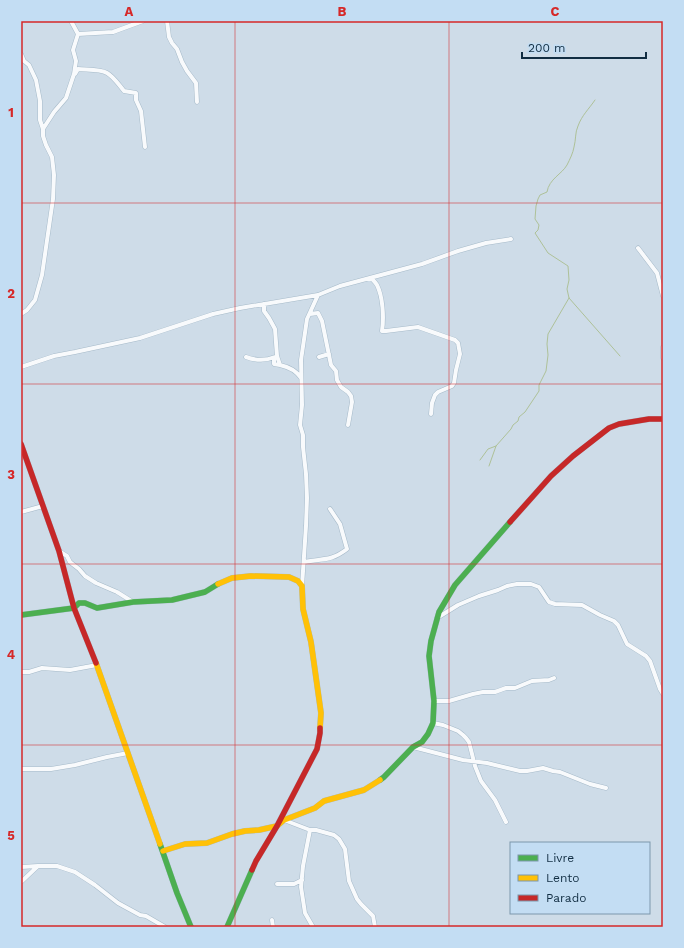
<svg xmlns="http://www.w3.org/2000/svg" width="684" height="948" font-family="'Work Sans',sans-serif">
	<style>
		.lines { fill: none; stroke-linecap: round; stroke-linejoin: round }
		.stream { stroke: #aec198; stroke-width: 1 }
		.street-casing { stroke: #a6bac9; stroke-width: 5 }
		.fast-casing { stroke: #a6bac9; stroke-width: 6 }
		.slow-casing { stroke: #a6bac9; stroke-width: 6 }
		.jam-casing { stroke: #a6bac9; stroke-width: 6 }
		.street { stroke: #f8fafc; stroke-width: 4 }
		.fast { stroke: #4caf50; stroke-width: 5.5 }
		.slow { stroke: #ffc107; stroke-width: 5.5 }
		.jam { stroke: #c62828; stroke-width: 5.5 }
		.grid { fill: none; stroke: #d62828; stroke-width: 1; stroke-opacity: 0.55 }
		.neatline { fill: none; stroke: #d62828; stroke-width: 1.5 }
		.grid-label { font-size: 13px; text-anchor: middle; font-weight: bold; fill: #d62828 }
	</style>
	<rect width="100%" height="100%" fill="#cedce8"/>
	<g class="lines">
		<path class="stream" d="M595,100c-6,9 -13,15 -17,26 -3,6 -2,14 -4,21 -1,6 -4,12 -7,18 -5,9 -18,14 -20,27l-7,3 -2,4 -2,7 -1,13 4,6 -1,5 -3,3 13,20 20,13 1,14 -2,9 2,9 51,58
			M480,460l8,-11 8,-3
			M489,466l7,-20 15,-17 2,-4 5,-4 1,-4 6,-5 14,-21v-6l7,-14 2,-16 -1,-11 1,-10 21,-36"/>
		<g class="street-casing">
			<path id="street" d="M167,21l2,16 3,6 5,6 5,13 5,9 9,12 1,19
				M78,34l35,-2 30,-11
				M21,54l3,7 5,4 7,15 4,21v19l3,9
				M75,74l3,-5c8,1 22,0 29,4 7,4 12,12 17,18l12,2v7l5,11 4,36
				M638,248l19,25 6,23
				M371,278c2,2 5,5 6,7 6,12 7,33 5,46h4l32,-4 37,13 3,3 2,11 -4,16 -2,13 -2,3 -14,6 -3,3 -3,8 -1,11
				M264,304v7l5,7 6,11 2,27 3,9 -6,-1v-6
				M21,314l6,-4 8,-10 7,-25 11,-76 1,-24 -2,-18 -6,-12 -3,-9v-7l11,-17 12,-14 8,-24 2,-13 -3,-11 5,-16 -7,-13
				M310,314l8,-1 4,8 9,44 5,6 1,9 4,7 7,5 3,4 1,6 -4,23
				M663,347v11
				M246,357c11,4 19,4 29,0
				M319,357l10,-3
				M280,365c9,2 16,5 21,13
				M21,367l33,-11 21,-4 65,-14 73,-24 27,-6 78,-13 22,-9 82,-22 36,-13 28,-8 25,-4
				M21,512l22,-6
				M59,551l8,5 3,6 9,7 6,7 11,7 21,9 16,10
				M304,562c19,-4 26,0 43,-13l-7,-25 -10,-15
				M302,586l4,-60 1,-28 -1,-24 -3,-27v-12l-3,-10 2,-20 -1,-45 6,-41 11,-24
				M437,618l21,-13 21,-9 19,-6 9,-4 10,-2h14l8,3 10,15 6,2 27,1 18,10 14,6 4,4 9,19 19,12 4,5 10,28 3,5
				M21,672h8l13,-4 28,2 27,-5
				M434,701h15l24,-7 10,-2h12l11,-4h9l17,-7 17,-1 5,-2
				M433,723l10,2 15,6 5,4 3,3 3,4 6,24 6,15 14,19 11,22
				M413,747l50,13 24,3 33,8h7l16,-3 10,3 7,1 30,12 16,4
				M21,769h30l24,-4 32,-8 21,-4
				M284,820l26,10h6l18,5 5,4 6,10 4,32 8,18 4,5 12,12 2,11
				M310,830l-7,36 -2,21 4,26 8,14
				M21,867l17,-1
				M21,882l17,-16h19l18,6 20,13 23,18 22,12 6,1 19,11
				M277,884h17l8,-4
				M272,920l1,7"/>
		</g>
		<g class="fast-casing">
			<path id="fast" d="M21,615l53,-7 5,-5h6l12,5 36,-6 39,-2 33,-8 13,-8
				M380,780l4,-3 29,-30 9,-5 6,-8 5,-11 1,-22 -5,-45 2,-15 8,-29 16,-27 55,-63
				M160,844l17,49 14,34
				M227,927l25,-57"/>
		</g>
		<g class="slow-casing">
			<path id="slow" d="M218,584l14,-6 19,-2 38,1 9,4 4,5 1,23 8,33 10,71 -1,15
				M96,663l64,181
				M163,851l22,-7 22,-1 25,-9 13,-3 14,-1 18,-4 7,-6 31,-12 9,-7 40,-11 16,-10"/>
		</g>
		<g class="jam-casing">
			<path id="jam" d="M21,444l38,107 15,57 22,55
				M510,522l41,-46 22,-20 36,-28 10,-4 30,-5h14
				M252,870l4,-9 21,-35 40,-77 3,-16v-5"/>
		</g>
		<use href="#street" class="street"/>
		<use href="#fast" class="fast"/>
		<use href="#slow" class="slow"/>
		<use href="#jam" class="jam"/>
	</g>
	<path class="grid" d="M235,21v906M449,21v906M21,203h642M21,384h642M21,564h642M21,745h642"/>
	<rect width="684" height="948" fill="none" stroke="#c3ddf3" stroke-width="44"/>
	<rect x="510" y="842" width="140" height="72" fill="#c3ddf3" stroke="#7c97ac"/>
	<rect x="518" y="855" width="20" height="6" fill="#4caf50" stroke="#7c97ac"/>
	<text x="546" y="862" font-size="12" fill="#112d42">Livre</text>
	<rect x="518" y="875" width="20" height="6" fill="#ffc107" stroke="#7c97ac"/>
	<text x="546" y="882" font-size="12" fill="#112d42">Lento</text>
	<rect x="518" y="895" width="20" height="6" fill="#c62828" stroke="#7c97ac"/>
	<text x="546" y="902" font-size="12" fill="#112d42">Parado</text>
	<path d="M522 52v6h124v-6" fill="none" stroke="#112d42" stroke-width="2"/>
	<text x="528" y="52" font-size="12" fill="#112d42" stroke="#c3ddf3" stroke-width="3" paint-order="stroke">200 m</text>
	<rect x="22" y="22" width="640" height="904" class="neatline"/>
	<g class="grid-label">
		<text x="129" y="16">A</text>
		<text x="342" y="16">B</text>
		<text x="555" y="16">C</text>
		<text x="11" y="117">1</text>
		<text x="11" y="298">2</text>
		<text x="11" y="479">3</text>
		<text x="11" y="659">4</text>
		<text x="11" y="840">5</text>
	</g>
</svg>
